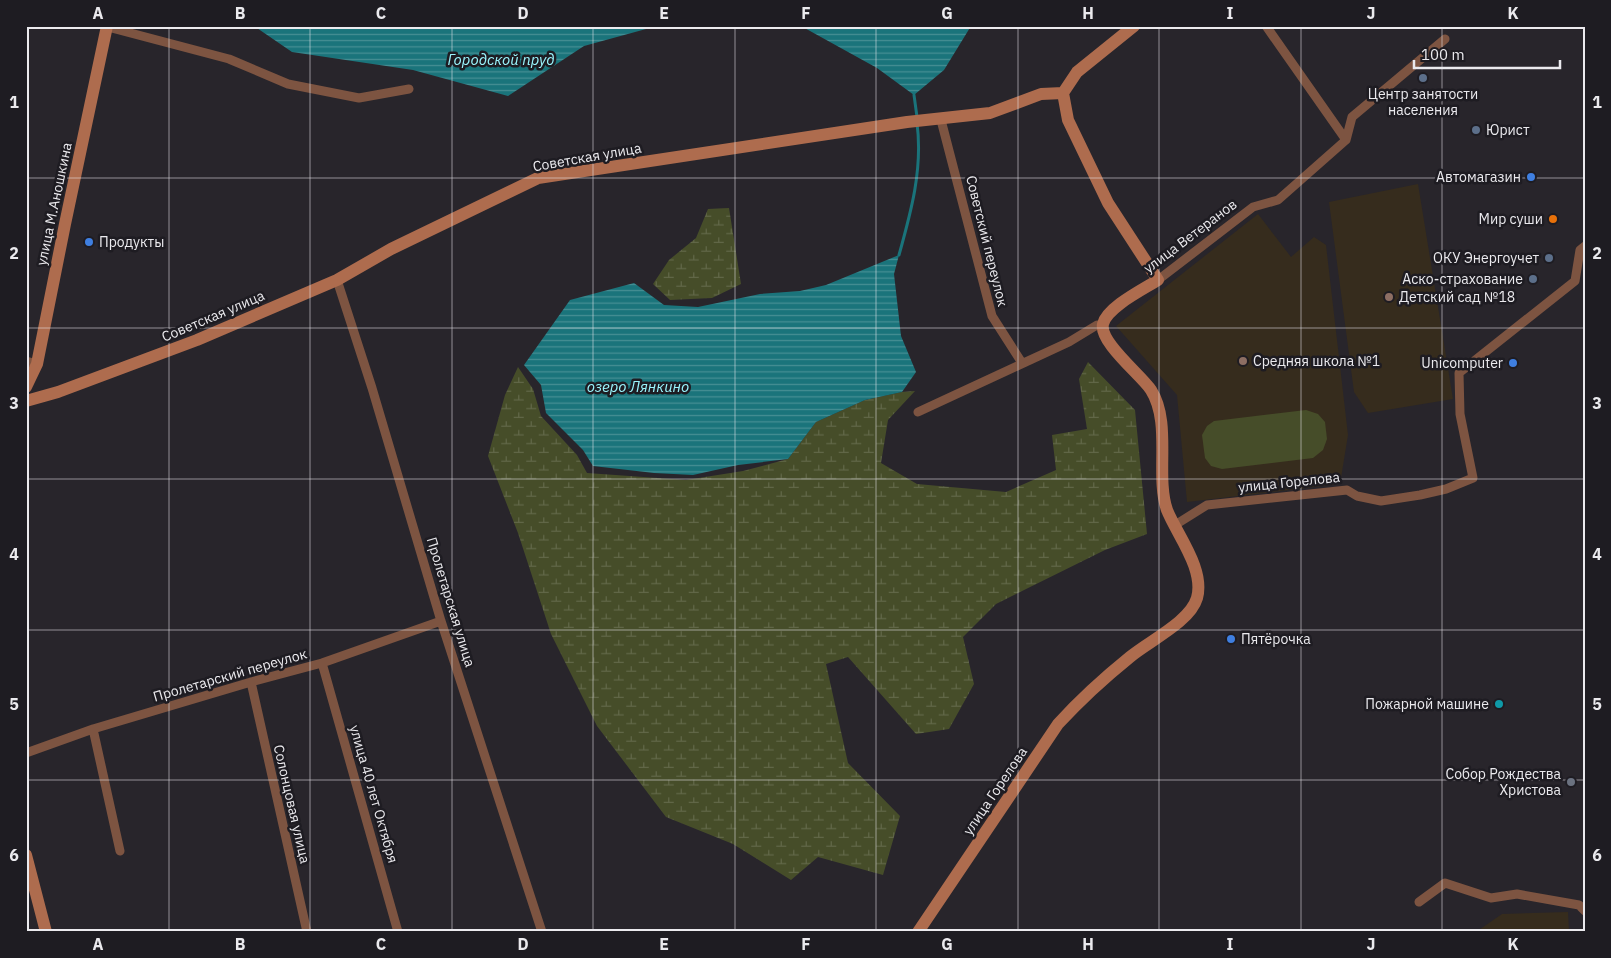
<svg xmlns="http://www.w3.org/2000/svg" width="1611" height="958" font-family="'IBM Plex Sans',sans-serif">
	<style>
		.education { fill: #362c1d }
		.grass { fill: #464d29 }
		.wetland { fill: url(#wetland-marsh) }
		.water { fill: url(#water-rules) }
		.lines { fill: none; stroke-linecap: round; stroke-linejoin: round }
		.stream { stroke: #1a747b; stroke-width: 3 }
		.street { stroke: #7d5441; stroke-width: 9 }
		.secondary { stroke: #ae6c4e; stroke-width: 12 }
		.grid { fill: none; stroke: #ebeaee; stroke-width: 1; stroke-opacity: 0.55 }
		.service-dot { fill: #5c6f8a; stroke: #1e1c22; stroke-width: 2 }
		.shop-dot { fill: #3f7fe0; stroke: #1e1c22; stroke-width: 2 }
		.food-dot { fill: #e8710a; stroke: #1e1c22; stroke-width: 2 }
		.education-dot { fill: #8d6e63; stroke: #1e1c22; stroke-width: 2 }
		.culture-dot { fill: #0f9aa8; stroke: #1e1c22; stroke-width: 2 }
		.worship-dot { fill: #6b7280; stroke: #1e1c22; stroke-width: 2 }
		.labels { text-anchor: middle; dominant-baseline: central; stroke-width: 5; stroke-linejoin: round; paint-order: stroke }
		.poi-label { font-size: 14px; fill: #ebeaee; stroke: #1e1c22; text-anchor: end }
		.street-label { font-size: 14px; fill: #ebeaee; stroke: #1e1c22 }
		.water-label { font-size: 15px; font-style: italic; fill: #9af5fd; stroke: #1e1c22 }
		.neatline { fill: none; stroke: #ebeaee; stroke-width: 2 }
		.grid-label { font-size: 16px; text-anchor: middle; font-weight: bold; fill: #ebeaee }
	</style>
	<defs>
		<pattern id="wetland-marsh" width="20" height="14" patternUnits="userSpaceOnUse" patternTransform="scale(1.25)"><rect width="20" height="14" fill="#464d29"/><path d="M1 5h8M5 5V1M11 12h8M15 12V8" fill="none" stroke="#616748"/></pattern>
		<pattern id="water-rules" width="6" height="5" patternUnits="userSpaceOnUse" patternTransform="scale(1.25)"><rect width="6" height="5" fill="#1a747b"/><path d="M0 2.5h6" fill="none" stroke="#478f94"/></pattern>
	</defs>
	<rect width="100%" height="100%" fill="#28252b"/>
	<path class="education" d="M1418,184l35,215 -85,14 -14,-21 -25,-190z
		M1258,214l33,43 23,-20 12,8 22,190 -8,49 -153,18 -10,-107 -61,-69z
		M1568,912l1,20h-93l26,-18z"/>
	<path class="grass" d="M1306,410l12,4 7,8 2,17 -4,11 -10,8 -91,11 -11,-3 -6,-8 -3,-23 5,-9 7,-5z"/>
	<path class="wetland" d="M729,208l12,76 -29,14 -42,2 -17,-16 16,-24 27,-22 12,-29z
		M1088,362l47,48 12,124 -42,16 -109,54 -33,33 11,47 -25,45 -33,5 -68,-77 -22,7 22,99 52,53 -17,59 -65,-18 -27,23 -58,-36 -67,-27 -69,-91 -46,-92 -33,-101 -30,-77 17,-61 13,-28 15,22 8,27 36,39 10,18 99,7 57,-9 45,-12 28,-37 49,-22 37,-8 13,-1 -27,29 -7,43 36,21 89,8 50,-22 -4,-35 35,-6 -8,-50z"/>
	<path class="water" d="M254,26h403l-73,20 -76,50 -95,-26 -121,-18z
		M801,26h170l-27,44 -30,25 -37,-27z
		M899,255l-5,19 7,62 15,36 -14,20 -37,8 -49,22 -28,37 -50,6 -45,10 -39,-2 -61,-7 -10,-16 -37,-37 -5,-28 -17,-20 46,-65 64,-17 30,22 34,2 62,-13 40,-3 26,-6z"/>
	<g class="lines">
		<path class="stream" d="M914,95l3,22
			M899,255c12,-43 24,-86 18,-132"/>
		<path class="street" d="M104,26l125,33 59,25 71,14 50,-9
			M1266,26l80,114
			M941,120l51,196 30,47
			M337,280l35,108 69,233 101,311
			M1158,280l95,-73 25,-7 68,-60 6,-23 93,-78
			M26,361l11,3
			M918,412l151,-70 28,-17h5
			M1175,525l32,-20 140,-15 10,6 24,5 39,-6 26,-6 27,-11 -13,-64 -1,-41 116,-92 5,-31 5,-4
			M322,663l76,269
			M251,682l56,250
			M93,729l27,122
			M26,753l67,-24 158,-47 71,-19 119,-42
			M1419,902l26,-19 46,15 26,-4 62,11 6,6"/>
		<path class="secondary" d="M1063,93l14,-21 57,-46
			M26,387l11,-23 28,-140 42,-198
			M26,401l32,-9 139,-52 140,-60 54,-31 147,-71 369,-56 83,-9 51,-19 22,-1
			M26,855l20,77
			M918,932l140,-208c22,-24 46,-46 72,-67 19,-16 60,-35 67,-59 8,-29 -20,-63 -30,-88 -12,-35 5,-87 -16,-120 -10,-15 -52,-48 -48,-66 4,-17 41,-35 55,-44l-50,-77 -40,-83 -5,-27"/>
	</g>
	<path class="grid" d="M169,26v906M310,26v906M452,26v906M593,26v906M735,26v906M876,26v906M1018,26v906M1159,26v906M1301,26v906M1442,26v906M26,178h1559M26,328h1559M26,479h1559M26,630h1559M26,780h1559"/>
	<g class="service-dot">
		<circle cx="1423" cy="78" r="5"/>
		<circle cx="1476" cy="130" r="5"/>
		<circle cx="1549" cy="258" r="5"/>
		<circle cx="1533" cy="279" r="5"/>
	</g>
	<g class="shop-dot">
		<circle cx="1531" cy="177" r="5"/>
		<circle cx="89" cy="242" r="5"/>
		<circle cx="1513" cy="363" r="5"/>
		<circle cx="1231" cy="639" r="5"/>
	</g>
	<circle class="food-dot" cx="1553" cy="219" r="5"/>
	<g class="education-dot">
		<circle cx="1389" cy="297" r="5"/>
		<circle cx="1243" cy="361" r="5"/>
	</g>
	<circle class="culture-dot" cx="1499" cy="704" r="5"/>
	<circle class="worship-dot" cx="1571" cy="782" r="5"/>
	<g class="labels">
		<g class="poi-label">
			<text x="1423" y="94" text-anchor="middle">Центр занятости<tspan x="1423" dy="16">населения</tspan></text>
			<text x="1486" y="130" text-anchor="start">Юрист</text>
			<text x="1521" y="177">Автомагазин</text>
			<text x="1543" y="219">Мир суши</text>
			<text x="99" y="242" text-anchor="start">Продукты</text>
			<text x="1539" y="258">ОКУ Энергоучет</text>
			<text x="1523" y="279">Аско-страхование</text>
			<text x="1399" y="297" text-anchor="start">Детский сад №18</text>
			<text x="1253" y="361" text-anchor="start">Средняя школа №1</text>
			<text x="1503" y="363">Unicomputer</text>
			<text x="1241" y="639" text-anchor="start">Пятёрочка</text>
			<text x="1489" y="704">Пожарной машине</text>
			<text x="1561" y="774">Собор Рождества<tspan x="1561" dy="16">Христова</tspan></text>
		</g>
		<g class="street-label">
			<text transform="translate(587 157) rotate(-10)">Советская улица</text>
			<text transform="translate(54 204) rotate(-78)">улица М.Аношкина</text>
			<text transform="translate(1190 236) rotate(-37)">улица Ветеранов</text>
			<text transform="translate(987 241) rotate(76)">Советский переулок</text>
			<text transform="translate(213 316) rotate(-23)">Советская улица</text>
			<text transform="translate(1289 482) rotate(-6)">улица Горелова</text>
			<text transform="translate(451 602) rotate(73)">Пролетарская улица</text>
			<text transform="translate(230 675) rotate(-16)">Пролетарский переулок</text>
			<text transform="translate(995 791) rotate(-56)">улица Горелова</text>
			<text transform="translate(374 794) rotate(74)">улица 40 лет Октября</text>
			<text transform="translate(292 804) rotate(77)">Солонцовая улица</text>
		</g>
		<g class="water-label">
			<text x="501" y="59">Городской пруд</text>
			<text x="638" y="386">озеро Лянкино</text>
		</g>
	</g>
	<rect width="1611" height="958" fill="none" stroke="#1e1c22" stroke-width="55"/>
	<path d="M1414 60v8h146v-8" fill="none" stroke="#ebeaee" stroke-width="2.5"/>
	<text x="1421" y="60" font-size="15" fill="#ebeaee" stroke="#1e1c22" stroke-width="4" paint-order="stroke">100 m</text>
	<rect x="28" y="28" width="1556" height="902" class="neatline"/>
	<g class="grid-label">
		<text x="98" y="19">A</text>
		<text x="240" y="19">B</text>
		<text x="381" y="19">C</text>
		<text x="523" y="19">D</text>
		<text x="664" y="19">E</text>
		<text x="806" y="19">F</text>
		<text x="947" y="19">G</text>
		<text x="1088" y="19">H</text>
		<text x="1230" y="19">I</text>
		<text x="1371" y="19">J</text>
		<text x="1513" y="19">K</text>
		<text x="14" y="108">1</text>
		<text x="1597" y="108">1</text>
		<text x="14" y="259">2</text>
		<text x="1597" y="259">2</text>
		<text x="14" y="409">3</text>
		<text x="1597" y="409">3</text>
		<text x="14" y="560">4</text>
		<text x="1597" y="560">4</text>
		<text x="14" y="710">5</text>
		<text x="1597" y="710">5</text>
		<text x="14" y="861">6</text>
		<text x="1597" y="861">6</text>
		<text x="98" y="950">A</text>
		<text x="240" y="950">B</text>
		<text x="381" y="950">C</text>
		<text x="523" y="950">D</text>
		<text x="664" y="950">E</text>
		<text x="806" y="950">F</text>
		<text x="947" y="950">G</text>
		<text x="1088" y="950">H</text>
		<text x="1230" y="950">I</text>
		<text x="1371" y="950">J</text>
		<text x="1513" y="950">K</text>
	</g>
</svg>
